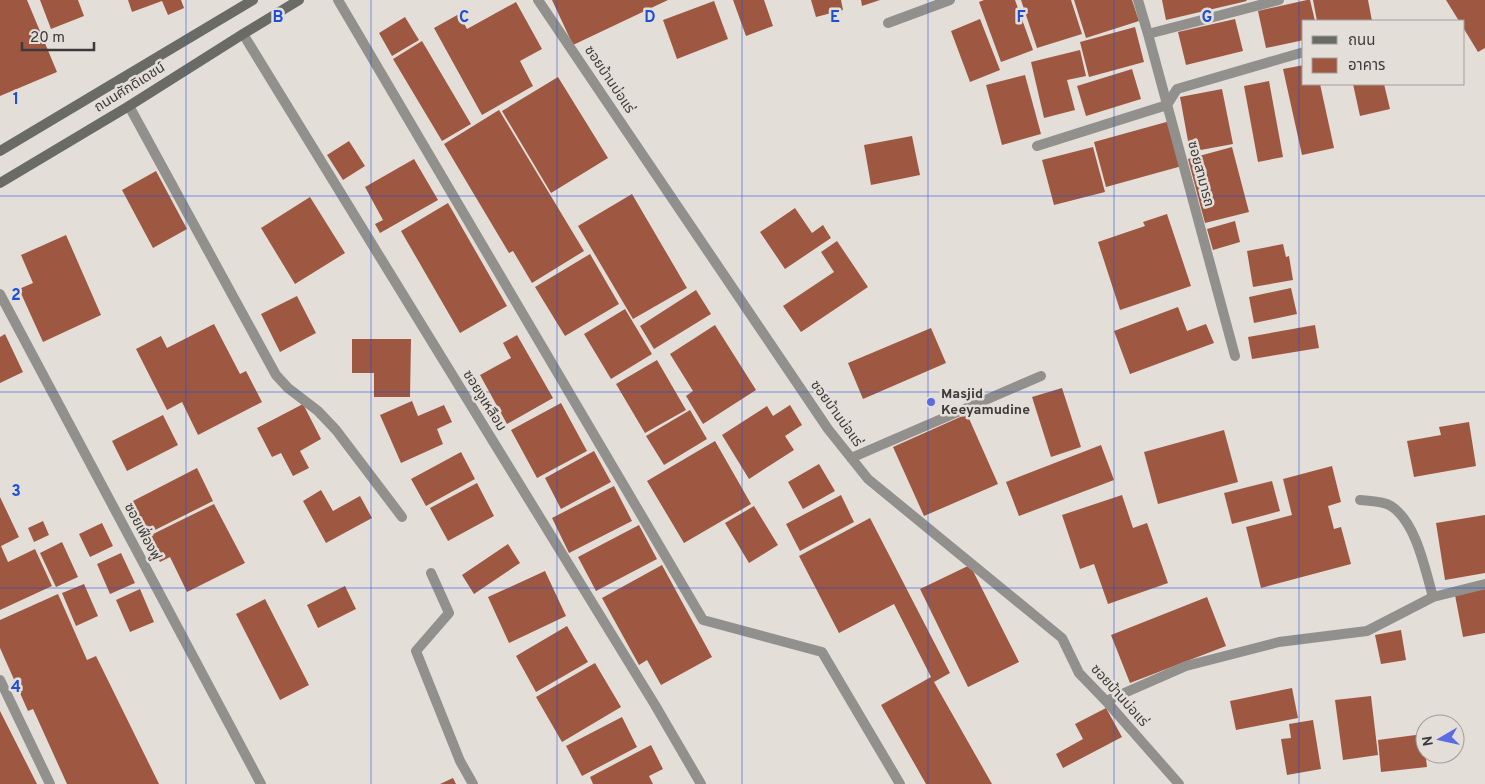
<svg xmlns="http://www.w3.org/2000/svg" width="1485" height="784" font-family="Overpass,'Noto Sans Thai',sans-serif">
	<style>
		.building { fill: #9e5842 }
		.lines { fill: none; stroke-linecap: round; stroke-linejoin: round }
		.minor { stroke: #91908d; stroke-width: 10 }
		.secondary { stroke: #6b6b66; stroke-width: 10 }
		.grid { fill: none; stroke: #1d4ed8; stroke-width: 1; stroke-opacity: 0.55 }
		.poi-dot { fill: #596ce3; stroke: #e4ded9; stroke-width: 2 }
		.labels { text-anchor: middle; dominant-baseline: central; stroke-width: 5; stroke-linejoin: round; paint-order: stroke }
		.street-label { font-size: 14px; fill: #3d3b39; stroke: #e4ded9 }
		.poi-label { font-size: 14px; font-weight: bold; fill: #3d3b39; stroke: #e4ded9; text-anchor: start }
		.grid-label { font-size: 16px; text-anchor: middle; font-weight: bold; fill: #1d4ed8; stroke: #e4ded9; stroke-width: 5; stroke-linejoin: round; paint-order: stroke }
	</style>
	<rect width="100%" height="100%" fill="#e4ded9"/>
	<path class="building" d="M0,0h27l30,72 -57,24z
		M40,0h38l6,16 -33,13z
		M128,0h53l3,8 -16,7 -6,-14 -30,11z
		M552,0h116l-95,45z
		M733,0h31l9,26 -27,10z
		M811,0h30l2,10 -27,7z
		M861,0h19l-18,6z
		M984,0h31l18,50 -32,12 -22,-60z
		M1021,0h50l11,34 -45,14z
		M1074,0h58l7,21 -53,17z
		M1162,0h84l1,1 -81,19z
		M1307,0h3l5,21h-11v19l-38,8 -8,-37z
		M1313,0h55l4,21h-55z
		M1446,0h39v48l-7,4 -14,-23v-8h-5z
		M714,1l14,38 -51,20 -14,-39z
		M516,2l26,47 -22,12 13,25 -51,29 -48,-87 25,-14 8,15z
		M405,17l14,23 -27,16 -13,-23z
		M980,19l20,51 -30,12 -19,-51z
		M1235,19l8,32 -57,14 -8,-33z
		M1135,27l9,35 -55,15 -9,-35z
		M422,41l49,83 -29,17 -49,-82z
		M1080,50l6,26 -19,4 8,30 -31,8 -13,-56z
		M1304,65v19h16l14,64 -32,7 -19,-86z
		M1132,69l9,30 -55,17 -9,-30z
		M1025,75l16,59 -39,11 -16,-60z
		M558,77l50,81 -57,35 -49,-82z
		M1269,81l14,76 -25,5 -14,-76z
		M1353,84h31l6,25 -30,7z
		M1222,89l11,55 -43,8 -10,-55z
		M499,110l85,141 -52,32 -19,-32 -4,2 -65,-109z
		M1170,121l12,45 -76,21 -12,-45z
		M912,136l8,39 -49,10 -7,-40z
		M349,141l16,25 -22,14 -16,-25z
		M1093,147l12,45 -51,13 -12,-45z
		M1232,147l17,65 -44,11 -17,-64z
		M414,159l24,41 -58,33 -5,-9 8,-4 -18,-33z
		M156,171l31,58 -34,19 -31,-58z
		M632,194l55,94 -54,31 -55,-93z
		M310,197l35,56 -50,31 -34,-56z
		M448,203l59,103 -47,27 -59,-102z
		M795,208l17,25 11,-8 8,13 -46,31 -25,-37z
		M1167,214l24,72 -71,24 -22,-68 47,-16 -2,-4z
		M1235,221l5,21 -27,8 -6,-21z
		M66,235l35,80 -58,27 -24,-53 14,-6 -12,-28z
		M837,241l31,46 -67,45 -18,-26 51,-34 -13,-20z
		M1283,244l3,13 3,-1 4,24 -40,7 -6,-36z
		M590,254l29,50 -54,32 -30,-49z
		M1291,288l6,26 -43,9 -5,-26z
		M696,290l15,24 -57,35 -14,-23z
		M297,296l19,37 -36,19 -19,-38z
		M1178,307l9,24 19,-7 8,19 -84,31 -16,-43z
		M625,309l27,45 -41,25 -27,-45z
		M214,324l26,50 6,-3 16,31 -64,33 -16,-33 -15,8 -31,-61 25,-13 6,12z
		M715,325l41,65 -53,34 -17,-28 7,-5 -23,-37z
		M1315,325l4,23 -67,11 -4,-22z
		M931,328l15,35 -83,36 -15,-36z
		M5,334l18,38 -23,11v-46z
		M517,335l36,63 -46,26 -27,-49 31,-17 -8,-15z
		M352,339h59l-1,58h-36v-24h-22z
		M657,360l29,50 -41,23 -29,-49z
		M1062,388l19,59 -30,10 -19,-60z
		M412,401l6,15 26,-11 8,17 -15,7 6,15 -42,19 -21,-48z
		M561,403l26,48 -50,27 -26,-48z
		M303,404l18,35 -21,12 9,17 -16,8 -12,-23 -9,4 -15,-29z
		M790,405l12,20 -17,11 9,14 -45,29 -27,-44 45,-29 6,10z
		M690,410l17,29 -43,26 -18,-29z
		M967,414l31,70 -74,32 -31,-69z
		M163,415l15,30 -51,26 -15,-30z
		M1469,422l7,44 -62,11 -7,-36 34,-6 -2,-8z
		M1224,430l14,52 -80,22 -14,-52z
		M715,441l36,63 -67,39 -37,-62z
		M1101,445l13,35 -95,36 -13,-34z
		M594,451l17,31 -50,27 -16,-31z
		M461,452l14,27 -49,27 -15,-27z
		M819,464l16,27 -32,18 -15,-27z
		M1332,466l9,36 -13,4 6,23 7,-2 10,37 -90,24 -15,-61 46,-12 -9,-36z
		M197,468l16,33 -66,33 -16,-32z
		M1272,481l8,30 -48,13 -8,-31z
		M477,483l17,33 -46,25 -18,-33z
		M614,486l18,35 -63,32 -17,-35z
		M321,490l12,21 27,-15 12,22 -46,25 -23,-42z
		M841,495l13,27 -54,29 -14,-27z
		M1122,495l11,33 14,-5 21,60 -60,21 -14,-40 -14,5 -18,-54z
		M0,497l19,40 -18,9 7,16 27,-13 17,37 -52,24z
		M214,504l31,59 -58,29 -17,-35 -10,5 -13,-25z
		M754,506l24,39 -29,18 -24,-40z
		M1485,515v58l-40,7 -9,-57z
		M870,518l80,155 -16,9 58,102h-66l-45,-79 50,-28 -37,-73 -55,29 -40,-77z
		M43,521l6,14 -15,7 -6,-14z
		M102,523l11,23 -23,11 -11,-23z
		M639,525l18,34 -61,32 -18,-34z
		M62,542l16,35 -22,10 -16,-34z
		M508,544l12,19 -46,31 -12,-19z
		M121,553l14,30 -25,11 -13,-30z
		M662,565l50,92 -51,28 -14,-25 -8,5 -37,-67z
		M970,565l49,97 -51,25 -48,-98z
		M545,571l21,45 -57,27 -21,-46z
		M84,584l14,32 -22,10 -14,-33z
		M345,586l11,23 -38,19 -11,-23z
		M140,589l14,33 -24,10 -14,-32z
		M1485,589v44l-22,4 -8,-42z
		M58,594l29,66 9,-4 63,128h-92l-34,-75 -5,2 -28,-63v-28z
		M1207,597l19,49 -96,37 -19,-48z
		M265,599l44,86 -29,15 -44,-86z
		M567,626l21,36 -52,30 -20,-36z
		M1401,630l5,30 -25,4 -6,-29z
		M595,663l26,44 -59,35 -26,-45z
		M1292,688l6,30 -62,12 -6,-29z
		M1371,696l7,59 -35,5 -8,-60z
		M1106,708l16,29 -59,31 -7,-14 27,-15 -8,-15z
		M0,711l37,73h-37z
		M622,717l15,30 -55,29 -16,-30z
		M1313,720l8,49 -34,6 -6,-36 10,-1 -2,-14z
		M1423,734l4,33 -46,5 -3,-32z
		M651,745l12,24 -14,7 4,8h-60l-3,-7z
		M453,778l3,6h-16z"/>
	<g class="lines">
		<path class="minor" d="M338,0l365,620 119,32 78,132
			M538,0l290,429 40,50 194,159 17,35 27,28 73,83
			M1138,0l10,34 87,322
			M888,23l62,-23
			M243,34l412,671 46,79
			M1148,34l131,-34
			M129,106l147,269 12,13 30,23 18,19 66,87
			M1037,146l130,-41 10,-16 127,-37
			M0,294l261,490
			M851,458l190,-82
			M1360,500c9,1 23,1 31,6 25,16 34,63 42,91
			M431,573l18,40 -33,38 44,110 13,23
			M0,680l50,104
			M1106,701l80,-35 93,-24 88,-11 66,-34 52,-13"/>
		<path class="secondary" d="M0,151l253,-151
			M0,183l129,-77 114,-72 56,-34"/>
	</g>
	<path class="grid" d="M186,0v784M371,0v784M557,0v784M742,0v784M928,0v784M1114,0v784M1299,0v784M0,196h1485M0,392h1485M0,588h1485"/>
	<circle class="poi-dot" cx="931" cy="402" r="5"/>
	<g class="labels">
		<g class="street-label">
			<text transform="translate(609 80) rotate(56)">ซอยบ้านบ่อแร่</text>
			<text transform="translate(130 88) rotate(-32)">ถนนศักดิเดชน์</text>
			<text transform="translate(1200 174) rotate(75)">ซอยสามารถ</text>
			<text transform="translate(484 401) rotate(58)">ซอยงูเหลือม</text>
			<text transform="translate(836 414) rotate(54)">ซอยบ้านบ่อแร่</text>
			<text transform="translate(142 532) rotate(62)">ซอยเฟื่องฟู</text>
			<text transform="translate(1119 696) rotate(48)">ซอยบ้านบ่อแร่</text>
		</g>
		<g class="poi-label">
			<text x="941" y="394">Masjid<tspan x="941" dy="16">Keeyamudine</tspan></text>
		</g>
	</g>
	<g class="grid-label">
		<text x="278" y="22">B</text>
		<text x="464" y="22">C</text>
		<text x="650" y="22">D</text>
		<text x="835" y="22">E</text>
		<text x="1021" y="22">F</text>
		<text x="1207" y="22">G</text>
		<text x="16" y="104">1</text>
		<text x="16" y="300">2</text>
		<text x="16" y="496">3</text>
		<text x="16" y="692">4</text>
	</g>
	<rect x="1302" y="20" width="162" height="65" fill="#e4ded9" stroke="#a19d99"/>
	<rect x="1312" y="36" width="25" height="8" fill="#6b6b66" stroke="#a19d99"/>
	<text x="1348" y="45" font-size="15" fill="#3d3b39">ถนน</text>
	<rect x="1312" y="58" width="25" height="15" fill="#9e5842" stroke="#a19d99"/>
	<text x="1348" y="70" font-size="15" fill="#3d3b39">อาคาร</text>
	<g transform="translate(1440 739) rotate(261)"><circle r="24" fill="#e4ded9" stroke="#a19d99"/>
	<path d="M0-4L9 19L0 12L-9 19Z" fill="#596ce3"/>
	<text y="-8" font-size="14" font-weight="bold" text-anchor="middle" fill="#3d3b39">N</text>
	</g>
	<path d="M22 42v8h72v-8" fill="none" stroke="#3d3b39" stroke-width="2.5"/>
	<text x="30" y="42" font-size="15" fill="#3d3b39" stroke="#e4ded9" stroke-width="4" paint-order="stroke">20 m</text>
</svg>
